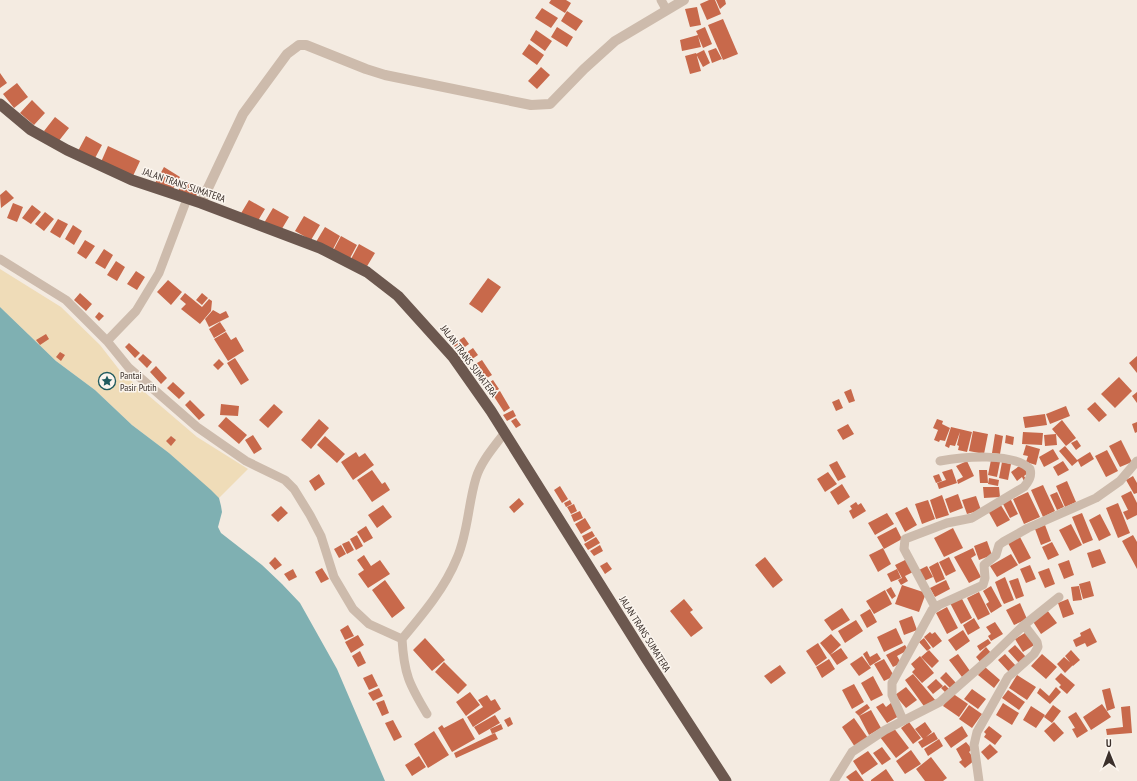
<svg xmlns="http://www.w3.org/2000/svg" width="1137" height="781" font-family="'PT Sans Narrow',sans-serif">
	<style>
		.sand { fill: #efdcb8 }
		.water { fill: #7fb0b2 }
		.building { fill: #c8694b }
		.lines { fill: none; stroke-linecap: round; stroke-linejoin: round }
		.minor { stroke: #cdbbac; stroke-width: 9 }
		.tertiary { stroke: #cdbbac; stroke-width: 10 }
		.trunk { stroke: #6c584f; stroke-width: 11 }
		.labels { text-anchor: middle; dominant-baseline: central; stroke-width: 3; stroke-linejoin: round; paint-order: stroke }
		.street-label { font-size: 10px; fill: #3b302b; stroke: #fbf5ee }
		.poi-label { font-size: 10px; fill: #3b302b; stroke: #fbf5ee; text-anchor: start }
	</style>
	<rect width="100%" height="100%" fill="#f4ebe1"/>
	<path class="sand" d="M0,269l61,38 39,38 21,27 76,65 51,32 -29,29 -50,-45 -37,-28 -37,-35 -39,-29 -56,-54z"/>
	<path class="water" d="M0,307l56,54 39,29 37,35 37,28 42,37 8,8 2,8 1,6 -4,15 3,6 41,32 20,19 18,19 37,66 48,112h-385z"/>
	<path class="building" d="M551,0h15l5,3 -6,10 -16,-10z
		M709,0h6l6,14 -14,6 -7,-16z
		M716,0h9l1,4 -6,5z
		M697,7l4,18 -11,2 -5,-18z
		M542,8l16,10 -7,10 -16,-10z
		M567,11l16,10 -7,10 -15,-10z
		M723,19l15,35 -15,6 -15,-35z
		M557,27l16,10 -6,10 -16,-10z
		M705,27l7,17 -9,4 -5,-12 3,11 -19,4 -2,-11 18,-5 -2,-4z
		M536,30l16,11 -7,10 -15,-11z
		M529,44l15,11 -7,10 -15,-11z
		M716,48l6,11 -10,4 -4,-12z
		M704,50l6,13 -7,4 -7,-13z
		M696,53l5,18 -11,3 -5,-18z
		M541,67l9,8 -13,14 -9,-8z
		M0,73l7,10 -7,5z
		M17,83l11,14 -14,11 -11,-14z
		M32,100l13,13 -11,12 -14,-12z
		M55,117l14,11 -11,14 -14,-11z
		M86,136l16,9 -8,15 -16,-9z
		M108,146l32,15 -7,15 -32,-14z
		M164,167l16,10 -9,15 -16,-9z
		M184,180l16,9 -8,15 -16,-9z
		M6,190l8,8 -13,10 -1,-13z
		M249,200l16,9 -9,15 -16,-9z
		M13,203l10,4 -6,15 -10,-4z
		M32,205l9,7 -10,12 -9,-6z
		M273,208l16,9 -9,15 -16,-9z
		M45,212l9,7 -10,12 -9,-7z
		M304,216l16,9 -9,15 -16,-9z
		M58,219l10,5 -8,14 -10,-6z
		M73,225l9,6 -8,14 -9,-6z
		M325,227l15,9 -8,15 -16,-9z
		M341,236l16,9 -8,15 -16,-9z
		M85,240l10,6 -9,13 -9,-6z
		M359,244l16,9 -9,15 -15,-9z
		M104,249l9,6 -8,14 -10,-6z
		M116,261l9,6 -8,14 -10,-6z
		M136,271l9,6 -8,13 -10,-6z
		M488,278l13,9 -19,26 -13,-9z
		M168,280l14,12 -11,13 -14,-13z
		M80,293l12,11 -6,7 -12,-11z
		M185,293l17,14 7,-8 3,2 -1,10 -11,13 -19,-15 5,-5 -6,-5z
		M202,293l6,5 -6,7 -6,-5z
		M213,310l7,4 6,-3 3,6 -20,10 -4,-8z
		M99,312l5,4 -5,5 -4,-4z
		M220,322l6,9 -12,7 -5,-9z
		M226,332l5,8 5,-3 8,14 -16,10 -14,-22z
		M46,334l3,5 -9,6 -4,-5z
		M464,337l5,7 -11,8 -5,-8z
		M129,343l11,10 -5,5 -10,-11z
		M473,348l5,7 -10,7 -5,-7z
		M60,352l5,3 -4,6 -5,-4z
		M143,354l9,8 -5,6 -9,-9z
		M1137,356v17l-8,-10z
		M235,358l14,22 -8,5 -14,-22z
		M219,359l5,5 -6,6 -5,-5z
		M482,360l10,15 -10,6 -10,-15z
		M156,366l11,12 -6,6 -11,-12z
		M1119,377l13,14 -17,17 -14,-14z
		M493,380l6,9 -9,6 -6,-9z
		M173,382l12,11 -6,6 -12,-11z
		M851,389l4,12 -6,2 -5,-11z
		M500,391l10,17 -6,4 -11,-17z
		M1137,392v11l-5,-7z
		M839,399l4,9 -7,3 -4,-9z
		M190,400l15,15 -6,5 -14,-15z
		M1095,402l12,13 -8,7 -12,-13z
		M221,404l18,2 -1,10 -18,-1z
		M274,404l9,8 -15,16 -9,-8z
		M1066,406l4,10 -20,8 -4,-10z
		M513,410l3,6 -9,5 -4,-6z
		M1045,414l2,11 -22,3 -2,-11z
		M226,417l21,18 -8,9 -21,-18z
		M516,418l5,7 -5,3 -5,-7z
		M319,419l10,9 -18,21 -10,-9z
		M937,419l6,2 -1,3 8,4 -5,13 -5,-1 -1,2 -5,-2 4,-10 -5,-2z
		M1062,420l14,18 -10,8 -14,-17z
		M1137,422v10l-2,1 -3,-9z
		M848,424l6,10 -11,6 -6,-10z
		M951,427l21,5 -5,20 -9,-2 1,-4 -2,-1 3,-13 -5,14 -5,-1 -1,3 -4,-2z
		M973,431l15,3 -4,20 -15,-3z
		M1023,432l20,1 -1,12 -20,-1z
		M995,434l8,2 -3,18 -8,-1z
		M1056,434l1,11 -12,1 -1,-11z
		M253,435l9,14 -8,5 -9,-14z
		M1006,435l8,2 -1,8 -8,-2z
		M171,436l5,4 -5,6 -5,-5z
		M325,436l20,18 -8,9 -20,-18z
		M1077,440l4,6 -5,4 -5,-7z
		M1121,440l11,22 -12,5 -11,-21z
		M1026,445l14,4 -4,16 -10,-3 2,-6 -5,-1z
		M1065,446l12,14 13,-8 4,7 -13,8 -3,-6 -6,5 -13,-15z
		M1053,449l6,10 -15,8 -5,-10z
		M1107,450l11,21 -12,6 -11,-21z
		M356,452l3,5 6,-4 9,12 -21,15 -12,-18z
		M991,460l9,2 -3,15 -9,-2z
		M837,461l9,16 -8,4 -9,-16z
		M967,461l7,15 -16,8 -1,-4 6,-3 -7,-11z
		M1063,461l6,9 -11,6 -5,-9z
		M1002,462l9,2 -3,16 -9,-2z
		M1022,464l6,9 -4,3 2,3 -2,2 -2,-4 -5,4 -6,-9z
		M952,469l5,14 -18,6 -2,-6 9,-3 -4,-8z
		M372,470l10,14 3,-2 5,8 -18,12 -15,-22z
		M979,470h8l1,13h-8z
		M828,472l9,12 -12,8 -8,-13z
		M319,474l6,10 -10,7 -6,-10z
		M939,474l3,7 -6,2 -3,-7z
		M1133,476l4,7v10l-3,1 -8,-14z
		M989,478l10,2 -1,6 -10,-2z
		M1067,481l9,21 -11,5 -9,-21z
		M842,484l8,13 -12,8 -8,-13z
		M1043,485l12,26 -12,6 -12,-27z
		M560,486l8,13 -6,4 -8,-13z
		M983,487h16l1,10 -16,1z
		M1131,491l6,12v12l-10,5 -4,-8 5,-2 -7,-14z
		M1028,492l12,25 -16,7 -11,-25z
		M1057,492l7,15 -7,3 -7,-15z
		M958,494l5,14 -13,5 -5,-14z
		M942,495l7,20 -13,4 -6,-19z
		M976,496l5,14 -14,4 -5,-14z
		M1009,496l9,18 -8,4 -9,-18z
		M519,498l5,6 -10,9 -5,-6z
		M570,500l2,4 -6,3 -2,-4z
		M928,500l7,19 -13,5 -7,-20z
		M856,502l2,3 3,-2 5,8 -13,8 -4,-8 3,-2 -2,-3z
		M999,502l11,18 -13,7 -10,-18z
		M1118,503l12,30 -12,5 -12,-30z
		M574,504l3,7 -6,3 -4,-7z
		M383,505l9,12 -15,11 -9,-13z
		M281,506l7,7 -10,9 -7,-7z
		M907,507l10,18 -12,7 -10,-19z
		M580,511l3,7 -9,4 -3,-7z
		M887,513l7,11 -19,11 -7,-12z
		M1082,513l11,27 -10,4 -11,-27z
		M1100,514l11,21 -12,6 -10,-21z
		M585,518l6,10 -10,6 -6,-10z
		M1071,524l11,21 -12,6 -11,-21z
		M1045,525l6,16 -10,4 -6,-16z
		M366,526l7,12 -9,5 -7,-11z
		M896,527l6,12 -18,10 -7,-12z
		M953,528l10,20 -19,9 -10,-19z
		M592,531l3,5 -10,6 -3,-6z
		M357,535l6,11 -7,4 -6,-11z
		M1133,535l4,7v27l-15,-28z
		M596,537l4,6 -12,7 -4,-6z
		M1020,537l11,21 -12,6 -11,-21z
		M349,541l5,9 -7,4 -5,-10z
		M987,541l5,14 -13,5 -5,-14z
		M1052,542l7,13 -11,5 -6,-13z
		M341,545l5,9 -7,4 -5,-9z
		M600,545l3,6 -9,5 -4,-5z
		M883,548l8,16 -13,8 -9,-17z
		M973,548l3,7 -5,3 10,19 -12,6 -15,-26z
		M1100,549l6,14 -14,5 -5,-15z
		M1011,554l7,11 -21,12 -7,-11z
		M364,555l7,11 9,-6 10,14 -22,14 -10,-14 6,-4 -7,-10z
		M275,557l7,8 -7,5 -6,-7z
		M765,557l18,23 -10,8 -18,-23z
		M949,557l7,14 -10,5 -7,-14z
		M907,559l6,13 -8,4 3,5 -7,4 -3,-5 4,-2 -7,-13z
		M1069,560l5,15 -10,4 -6,-15z
		M607,562l5,7 -7,5 -5,-8z
		M938,562l7,17 -9,4 -7,-16z
		M1030,565l6,14 -10,4 -6,-14z
		M927,566l6,11 -9,4 -5,-11z
		M322,568l7,11 -8,4 -6,-11z
		M1049,568l6,16 -10,4 -7,-16z
		M293,569l4,8 -8,4 -5,-7z
		M897,569l4,9 -10,4 -4,-8z
		M1005,577l9,23 -10,4 -3,-6 5,-2 -5,2 -6,-16z
		M1018,578l6,18 -8,3 -7,-18z
		M385,580l20,28 -13,10 -20,-28z
		M946,580l4,9 -15,8 -5,-9z
		M1090,581l4,15 -11,3 -4,-15z
		M902,585l24,8 -7,19 -24,-8z
		M991,586l11,20 -11,7 -5,-9 3,-2 -6,-11z
		M1079,586l3,14 -9,1 -2,-14z
		M891,587l5,9 -4,3 -6,-9z
		M885,590l7,14 -18,10 -8,-13z
		M979,592l11,22 -12,6 -11,-22z
		M961,597l11,21 -11,6 -11,-21z
		M684,599l9,11 -3,2 13,16 -12,9 -21,-26z
		M1068,599l6,15 -11,4 -5,-15z
		M1020,603l7,16 -13,6 -8,-15z
		M947,607l11,21 -11,6 -11,-21z
		M842,608l8,12 -18,11 -8,-11z
		M870,609l7,13 -10,6 -7,-13z
		M1047,610l10,13 -16,11 -9,-14z
		M912,616l5,14 -13,5 -5,-14z
		M974,618l6,10 -12,7 -5,-10z
		M856,620l7,11 -18,12 -7,-12z
		M995,622l8,12 -12,7 -3,-5 3,-2 -5,-7z
		M348,625l6,11 -9,4 -5,-10z
		M896,628l7,15 -19,9 -7,-15z
		M1090,628l7,14 -10,5 -2,-4 -9,4 -3,-7 8,-4 -1,-3z
		M963,630l7,11 -14,10 -8,-11z
		M1028,631l8,13 -13,8 -8,-13z
		M930,632l2,2 3,-2 7,9 -9,7 -9,-11z
		M831,634l10,11 -11,10 -10,-12z
		M358,635l6,10 -13,8 -6,-11z
		M425,638l20,22 -13,11 -19,-21z
		M924,638l7,10 -4,3 -8,-9z
		M988,639l3,4 -11,8 -3,-5z
		M818,643l9,15 -11,8 -10,-15z
		M905,645l3,5 -11,6 4,7 -8,4 -7,-12z
		M1015,645l11,12 -7,6 -11,-12z
		M986,647l5,6 -10,10 -5,-6z
		M841,648l7,10 -11,7 -7,-10z
		M929,650l10,11 -7,7 -11,-11z
		M1071,650l9,10 -7,6 -8,-10z
		M360,651l6,12 -8,4 -6,-11z
		M867,651l3,6 7,-4 4,6 -11,7 -7,-12z
		M958,654l12,17 -8,6 -13,-17z
		M1005,654l11,12 -7,6 -11,-12z
		M1042,654l15,13 -11,12 -15,-13z
		M862,656l9,12 -12,8 -9,-12z
		M920,656l14,17 -12,10 -10,-11 3,-3 -4,-5z
		M1064,657l9,8 -8,8 -8,-9z
		M829,659l6,10 -13,9 -6,-11z
		M884,659l10,17 -10,5 -10,-17z
		M444,662l23,23 -9,9 -23,-22z
		M780,665l6,8 -15,11 -7,-8z
		M985,667l15,13 -6,8 -16,-13z
		M946,672l10,11 -6,5 -10,-10z
		M1061,673l14,12 -8,9 -8,-7 2,-2 -6,-6z
		M372,674l6,12 -9,4 -6,-12z
		M913,674l23,27 -10,8 -21,-29z
		M1017,675l19,12 -9,13 -18,-12z
		M873,676l10,19 -12,6 -10,-18z
		M936,679l7,7 -10,8 -6,-7z
		M854,684l10,18 -12,7 -10,-19z
		M945,685l5,5 -3,4 -6,-6z
		M906,687l11,13 -11,8 -11,-13z
		M1056,687l5,5 -11,12 -13,-11 3,-5 9,8z
		M379,688l4,8 -10,5 -5,-8z
		M1110,688l5,20 -8,3 -5,-21z
		M972,689l14,10 -8,10 -14,-10z
		M1008,690l17,12 -6,8 -17,-12z
		M470,692l10,13 -14,11 -10,-14z
		M952,693l16,11 -9,13 -16,-11z
		M487,695l4,6 4,-2 6,10 -28,18 -6,-10 16,-10 -5,-7z
		M384,700l5,13 -7,3 -6,-13z
		M883,703l3,4 5,-4 8,13 -12,7 -11,-16z
		M1003,703l16,10 -7,12 -16,-10z
		M867,704l3,4 -11,8 -4,-4z
		M1102,704l9,13 -20,13 -8,-13z
		M969,705l13,9 -10,14 -13,-9z
		M1053,705l8,6 -9,12 -8,-6z
		M1031,706l14,9 -9,13 -13,-8z
		M1130,706l2,27 -25,2 -1,-6 17,-2 -2,-20z
		M871,710l10,18 -12,7 -10,-19z
		M1076,712l12,19 -11,7 -5,-9 3,-1 -7,-11z
		M495,715l5,8 -21,12 -5,-8z
		M510,717l3,7 -5,3 -4,-7z
		M463,718l12,21 -23,13 -14,-24 4,-3 2,3z
		M854,718l14,20 -13,9 -13,-20z
		M393,720l9,17 -8,4 -9,-18z
		M909,722l12,16 -8,6 -12,-16z
		M925,722l7,10 -6,5 8,-5 4,7 -16,9 -4,-6 5,-3 -8,-10z
		M1054,722l10,11 -10,9 -10,-11z
		M501,724l2,5 -11,5 -2,-5z
		M962,726l6,10 -17,12 -7,-10z
		M989,726l13,10 -7,9 -11,-8 2,-3 -2,-2z
		M893,727l16,21 -13,10 -16,-21z
		M434,731l15,24 -21,13 -14,-24z
		M495,733l3,6 -42,19 -2,-5z
		M939,739l4,7 -15,10 -4,-7z
		M966,742l6,7 -3,3 6,8 -10,8 -6,-6 3,-2 -6,-11z
		M990,744l8,8 -10,8 -7,-8z
		M882,747l9,12 -9,6 -9,-12z
		M911,750l10,14 -16,10 -9,-13z
		M868,751l10,13 -16,11 -9,-14z
		M419,756l7,11 -14,9 -7,-11z
		M931,757l16,21 -4,3h-18l-9,-12z
		M886,769l8,12h-23v-1z
		M856,770l8,11h-14l-4,-4z"/>
	<g class="lines">
		<path class="minor" d="M661,0l5,9
			M0,259l66,41 41,41 22,27 68,59 49,34 39,19 9,9 16,26 11,21 13,41 19,32 16,15 33,15
			M107,341l29,-30 23,-38 28,-74
			M935,607l-31,-58 1,-10 42,-16 25,-5 52,-31c5,-6 8,-11 6,-18 -17,-17 -68,-12 -90,-8
			M427,714c-18,-30 -23,-40 -25,-75 21,-25 43,-51 55,-81 11,-25 11,-54 19,-80 5,-17 19,-32 29,-46
			M903,720l-11,-25v-12l40,-73 7,-5 44,-20 2,-7 -1,-13 12,-10 3,-10 4,-3 25,-14 68,-30 24,-17 17,-20
			M834,781l18,-29 33,-22 55,-28 50,-44 34,-33 35,-28
			M979,781l-5,-36 3,-13 31,-55 26,-23 4,-7 -1,-5 -13,-17"/>
		<path class="tertiary" d="M201,203l42,-89 44,-60 12,-9h7l60,24 19,6 146,30 19,-1 34,-35 31,-28 69,-41"/>
		<path class="trunk" d="M0,104l31,26 36,20 65,30 69,23 119,45 47,24 31,24 55,61 38,54 155,247 80,123"/>
	</g>
	<defs>
		<g id="sight-ring" transform="scale(0.9)"><circle r="9.5" fill="#fbf5ee" stroke="#1f5a5e" stroke-width="1.5"/><path d="M0-6L1.8-2.2L6-1.7L2.9 1.2L3.7 5.4L0 3.3L-3.7 5.4L-2.9 1.2L-6-1.7L-1.8-2.2Z" fill="#1f5a5e"/></g>
	</defs>
	<g fill-rule="evenodd">
		<use href="#sight-ring" x="107" y="381"/>
	</g>
	<g class="labels">
		<g class="street-label">
			<text transform="translate(184 185) rotate(19)">JALAN TRANS SUMATERA</text>
			<text transform="translate(469 361) rotate(53)">JALAN TRANS SUMATERA</text>
			<text transform="translate(645 634) rotate(58)">JALAN TRANS SUMATERA</text>
		</g>
		<g class="poi-label">
			<text x="120" y="375">Pantai<tspan x="120" dy="12">Pasir Putih</tspan></text>
		</g>
	</g>
	<g transform="translate(1109 753) rotate(359)" stroke="#fbf5ee" stroke-width="3" paint-order="stroke">
	<path d="M0-3L7 15L0 10L-7 15Z" fill="#3b302b"/>
	<text y="-6" font-size="11" font-weight="bold" text-anchor="middle" fill="#3b302b">U</text>
	</g>
</svg>
